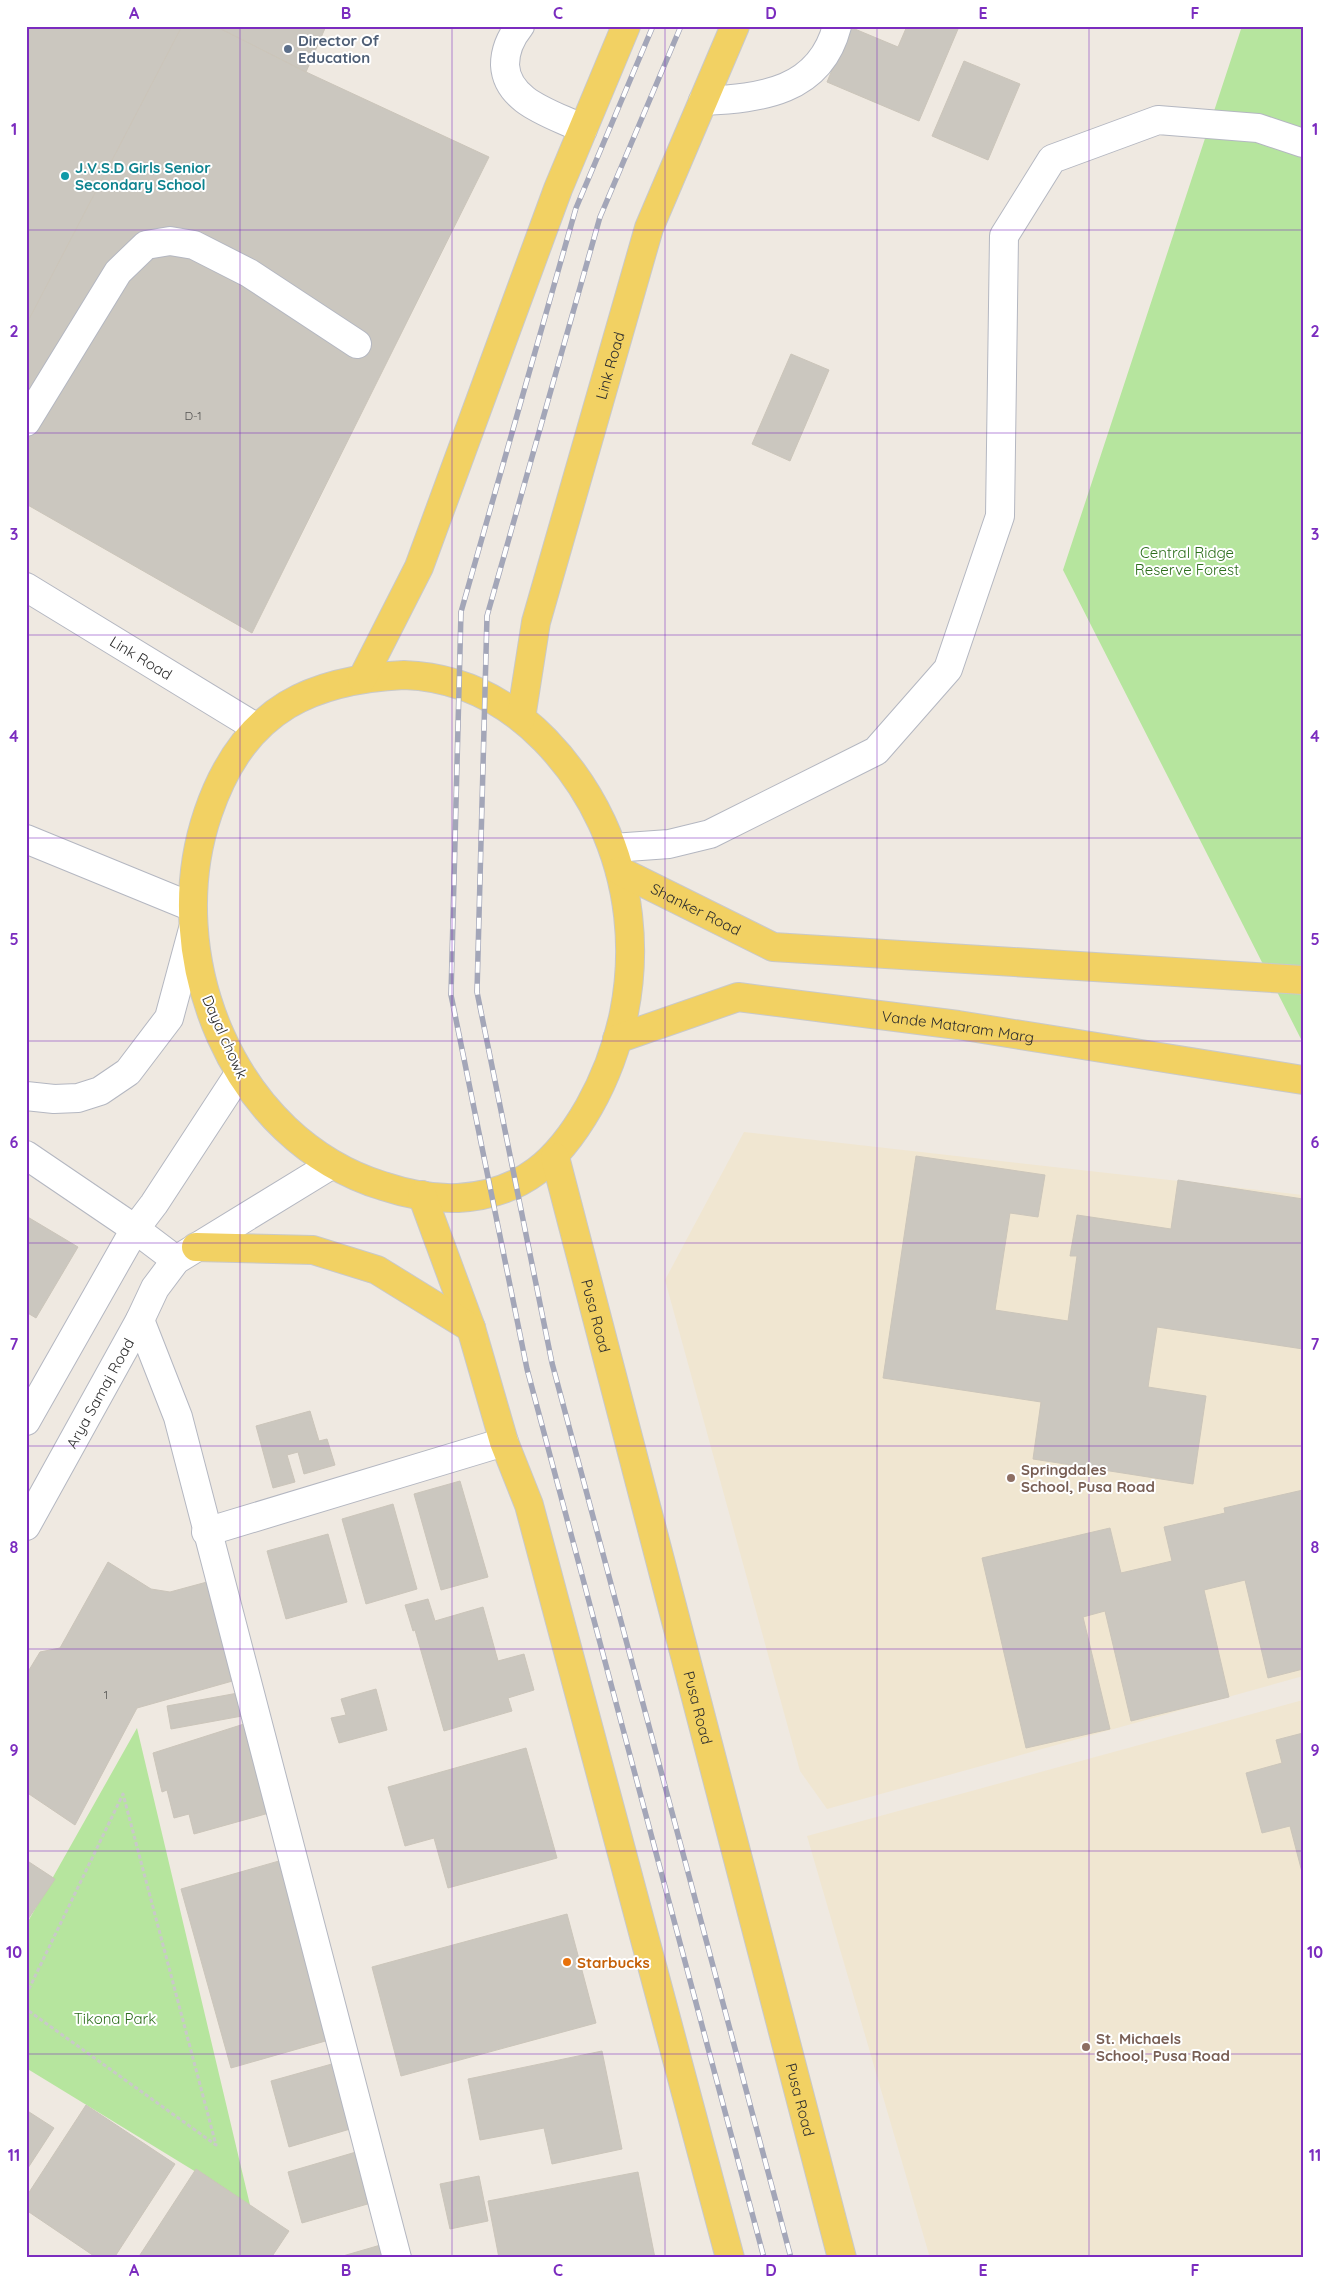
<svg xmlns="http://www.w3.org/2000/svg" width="1329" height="2284" font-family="Quicksand,sans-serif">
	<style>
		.education { fill: #f0e6d1 }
		.green { fill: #b6e59e }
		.building { fill: #cbc7bf; stroke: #cbc5ba }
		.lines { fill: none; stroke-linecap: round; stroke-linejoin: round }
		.minor-casing { stroke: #b4b7c1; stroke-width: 30 }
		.major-casing { stroke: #c9c9c9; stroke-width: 30 }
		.path { stroke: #c9c9c9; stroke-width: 3; stroke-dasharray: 4 2.5; stroke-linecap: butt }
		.minor { stroke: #fff; stroke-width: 28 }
		.major { stroke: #f2d163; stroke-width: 28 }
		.rail-casing { stroke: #a3a6b8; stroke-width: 5.5 }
		.rail { stroke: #fff; stroke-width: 4; stroke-dasharray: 11; stroke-linecap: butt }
		.grid { fill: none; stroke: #7b2cbf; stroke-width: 1; stroke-opacity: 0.55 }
		.service-dot { fill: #5c6f8a; stroke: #fff; stroke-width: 2 }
		.culture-dot { fill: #0f9aa8; stroke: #fff; stroke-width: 2 }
		.education-dot { fill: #8d6e63; stroke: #fff; stroke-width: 2 }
		.food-dot { fill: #e8710a; stroke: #fff; stroke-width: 2 }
		.labels { text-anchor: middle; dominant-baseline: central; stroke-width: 4; stroke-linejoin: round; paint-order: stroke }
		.number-label { font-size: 12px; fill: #555452 }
		.service-label { font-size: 15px; font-weight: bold; fill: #4e5e75; stroke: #fff; text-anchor: start }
		.culture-label { font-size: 15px; font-weight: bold; fill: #0d838f; stroke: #fff; text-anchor: start }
		.street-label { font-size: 15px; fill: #2e2e2e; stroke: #fff }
		.park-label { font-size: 15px; fill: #2c6e1b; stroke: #fff }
		.education-label { font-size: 15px; font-weight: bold; fill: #785e54; stroke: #fff; text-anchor: start }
		.food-label { font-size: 15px; font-weight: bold; fill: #c56008; stroke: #fff; text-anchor: start }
		.neatline { fill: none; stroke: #7b2cbf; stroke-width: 2 }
		.grid-label { font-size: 16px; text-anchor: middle; font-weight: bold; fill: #7b2cbf }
	</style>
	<rect width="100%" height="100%" fill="#efe9e1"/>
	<path class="education" d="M744,1132l559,63v481l-476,133 -27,-38 -135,-491z
		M1303,1700v558h-373l-123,-422z"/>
	<path class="green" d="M1242,26h61v1017l-240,-473z
		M137,1728l113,477 -224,-137v-143z"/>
	<path class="building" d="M26,26h156l-156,299z
		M182,26h33l91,46 183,85 -237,476 -226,-129v-179z
		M215,26h111l-20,46z
		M907,26h44l7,3 -39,92 -92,-39 23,-55 48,20z
		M964,61l56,23 -32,76 -56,-24z
		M791,354l38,16 -39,91 -38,-17z
		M916,1156l129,19 -7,42 -28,-4 -15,97 73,11 9,-65h-7l7,-41 94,14 7,-49 125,19v150l-146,-22 -9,60 58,9 -13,88 -160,-25 8,-57 -158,-24z
		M26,1216l52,31 -42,71 -10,-6z
		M310,1411l9,30 8,-2 8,26 -31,9 -6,-22 -11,3 8,27 -22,6 -17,-62z
		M460,1481l28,96 -47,13 -27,-96z
		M1303,1490v179l-35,9 -23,-98 -41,10 25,107 -98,24 -26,-110 -22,6 27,112 -84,19 -44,-190 128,-30 11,45 51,-12 -8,-34 61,-14 -1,-5z
		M393,1504l24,85 -51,15 -24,-85z
		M328,1534l19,68 -61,17 -19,-68z
		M108,1562l43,27 19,3 48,-13 18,101 -99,28 -62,117 -49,-33v-117l14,-23 20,-4z
		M428,1599l7,22 48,-14 15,54 26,-7 10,36 -26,8 4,13 -68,20 -29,-101 -2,1 -8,-26z
		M376,1689l11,41 -48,13 -8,-25 15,-3 -5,-16z
		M238,1693l4,23 -71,13 -4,-23z
		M244,1724l25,89 -75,21 -5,-20 -15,4 -7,-28 -5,2 -9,-39z
		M1303,1733v143l-13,-50 -28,7 -16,-60 36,-10 -6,-23z
		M526,1748l31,110 -109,30 -14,-50 -29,8 -17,-59z
		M286,1859l50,179 -105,30 -50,-179z
		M26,1860l29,19 -29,43z
		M567,1914l29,109 -195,53 -29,-109z
		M602,2051l20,98 -70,15 -8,-36 -64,12 -12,-61z
		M339,2062l18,65 -68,20 -18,-66z
		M86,2105l89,59 -61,94h-17l-71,-48v-13z
		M26,2110l28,18 -28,43z
		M356,2152l15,51 -69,20 -14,-51z
		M196,2169l93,62 -18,27h-133z
		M638,2172l17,86h-156l-11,-57z
		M479,2176l9,45 -38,8 -10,-45z
		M384,2244l4,14h-52z"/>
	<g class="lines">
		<g class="minor-casing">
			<g id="minor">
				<path d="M520,26c-9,11 -15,24 -15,39 2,38 49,49 78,64"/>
				<path d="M703,101c58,-3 117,-9 134,-75"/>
				<path d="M26,422l92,-150 28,-27 24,-4 24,4 55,28 108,71"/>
				<path id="s1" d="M26,587l231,141"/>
				<path d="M26,839l166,68"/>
				<path d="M613,848l56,-4 41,-10 166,-83 72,-82 52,-153 4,-280 48,-77 106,-39 100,8 45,15"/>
				<path d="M26,1096l28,3 24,-1 22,-7 28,-19 41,-54 24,-89"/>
				<path d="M26,1155l109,74 41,31"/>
				<path d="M140,1320l38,97 219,841"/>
				<path d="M26,1421l109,-192 19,-25 85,-130"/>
				<path id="s2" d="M26,1526l114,-206 15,-32 21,-28 155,-95"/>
				<path d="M206,1532l298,-90"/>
			</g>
		</g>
		<g class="major-casing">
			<g id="major">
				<path d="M404,675c56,2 102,25 141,65 96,99 111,248 44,367 -31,54 -66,87 -131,91 -25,1 -51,-4 -75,-12 -150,-46 -224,-229 -175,-373 15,-44 38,-83 79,-108 35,-21 77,-28 117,-30z"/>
				<path d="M362,679l57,-112 139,-378 68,-163"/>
				<path id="s3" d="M521,718l15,-96 113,-394 86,-202"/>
				<path id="s4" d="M620,871l153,76 530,33"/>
				<path id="s5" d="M617,1039l121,-42 220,28 345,55"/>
				<path id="s6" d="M555,1157l287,1101"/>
				<path d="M422,1195l49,133 33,114 25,63 201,753"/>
				<path d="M196,1247l117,3 64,20 94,58"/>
			</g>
		</g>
		<path class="path" d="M26,1995l97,-201 93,351 -190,-136"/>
		<use href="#minor" class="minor"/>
		<use href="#major" class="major"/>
		<g class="rail-casing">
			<path id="rail" d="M653,26l-77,182 -115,404 -10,383 76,374 237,889
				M681,26l-81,191 -113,399 -10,376 75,371 239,895"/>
		</g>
		<use href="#rail" class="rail"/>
	</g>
	<path class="grid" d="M240,26v2232M452,26v2232M665,26v2232M877,26v2232M1089,26v2232M26,230h1277M26,433h1277M26,635h1277M26,838h1277M26,1041h1277M26,1243h1277M26,1446h1277M26,1649h1277M26,1851h1277M26,2054h1277"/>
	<circle class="service-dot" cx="288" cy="49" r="5"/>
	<circle class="culture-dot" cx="65" cy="176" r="5"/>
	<g class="education-dot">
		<circle cx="1011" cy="1478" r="5"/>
		<circle cx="1086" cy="2047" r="5"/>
	</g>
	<circle class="food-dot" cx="567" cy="1962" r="5"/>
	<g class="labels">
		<g class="number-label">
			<text x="193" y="415">D-1</text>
			<text x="106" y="1694">1</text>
		</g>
		<g class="service-label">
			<text x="298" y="40">Director Of<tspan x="298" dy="17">Education</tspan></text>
		</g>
		<g class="culture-label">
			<text x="75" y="167">J.V.S.D Girls Senior<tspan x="75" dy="17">Secondary School</tspan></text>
		</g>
		<g class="street-label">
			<text stroke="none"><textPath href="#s3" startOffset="364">Link Road</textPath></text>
			<text stroke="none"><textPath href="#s1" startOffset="135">Link Road</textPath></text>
			<text stroke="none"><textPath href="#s4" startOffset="85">Shanker Road</textPath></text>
			<text stroke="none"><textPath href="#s5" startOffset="350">Vande Mataram Marg</textPath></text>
			<text transform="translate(225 1037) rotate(66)">Dayal chowk</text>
			<text stroke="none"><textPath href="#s6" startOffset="164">Pusa Road</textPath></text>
			<text stroke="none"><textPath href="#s2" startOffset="152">Arya Samaj Road</textPath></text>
			<text stroke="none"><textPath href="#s6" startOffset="569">Pusa Road</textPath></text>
			<text stroke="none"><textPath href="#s6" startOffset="974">Pusa Road</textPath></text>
		</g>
		<g class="park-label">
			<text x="1187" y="552">Central Ridge<tspan x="1187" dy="17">Reserve Forest</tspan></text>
			<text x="115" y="2018">Tikona Park</text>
		</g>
		<g class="education-label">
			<text x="1021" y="1469">Springdales<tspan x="1021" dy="17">School, Pusa Road</tspan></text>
			<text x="1096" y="2038">St. Michaels<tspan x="1096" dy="17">School, Pusa Road</tspan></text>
		</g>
		<g class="food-label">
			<text x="577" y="1962">Starbucks</text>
		</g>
	</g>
	<rect width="1329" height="2284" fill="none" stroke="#ffffff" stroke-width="55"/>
	<rect x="28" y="28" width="1274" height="2228" class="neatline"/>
	<g class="grid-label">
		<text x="134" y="19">A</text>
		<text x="346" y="19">B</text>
		<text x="558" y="19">C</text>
		<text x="771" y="19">D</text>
		<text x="983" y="19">E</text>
		<text x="1195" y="19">F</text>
		<text x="14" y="135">1</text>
		<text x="1315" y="135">1</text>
		<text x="14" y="337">2</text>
		<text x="1315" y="337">2</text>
		<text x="14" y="540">3</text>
		<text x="1315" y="540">3</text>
		<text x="14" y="742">4</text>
		<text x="1315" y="742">4</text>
		<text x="14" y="945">5</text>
		<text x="1315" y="945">5</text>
		<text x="14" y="1148">6</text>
		<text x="1315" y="1148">6</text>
		<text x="14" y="1350">7</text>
		<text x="1315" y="1350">7</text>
		<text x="14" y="1553">8</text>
		<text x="1315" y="1553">8</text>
		<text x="14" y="1756">9</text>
		<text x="1315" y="1756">9</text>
		<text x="14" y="1958">10</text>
		<text x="1315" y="1958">10</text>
		<text x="14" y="2161">11</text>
		<text x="1315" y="2161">11</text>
		<text x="134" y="2276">A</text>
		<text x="346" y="2276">B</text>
		<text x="558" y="2276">C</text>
		<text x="771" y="2276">D</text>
		<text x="983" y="2276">E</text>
		<text x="1195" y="2276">F</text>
	</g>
</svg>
